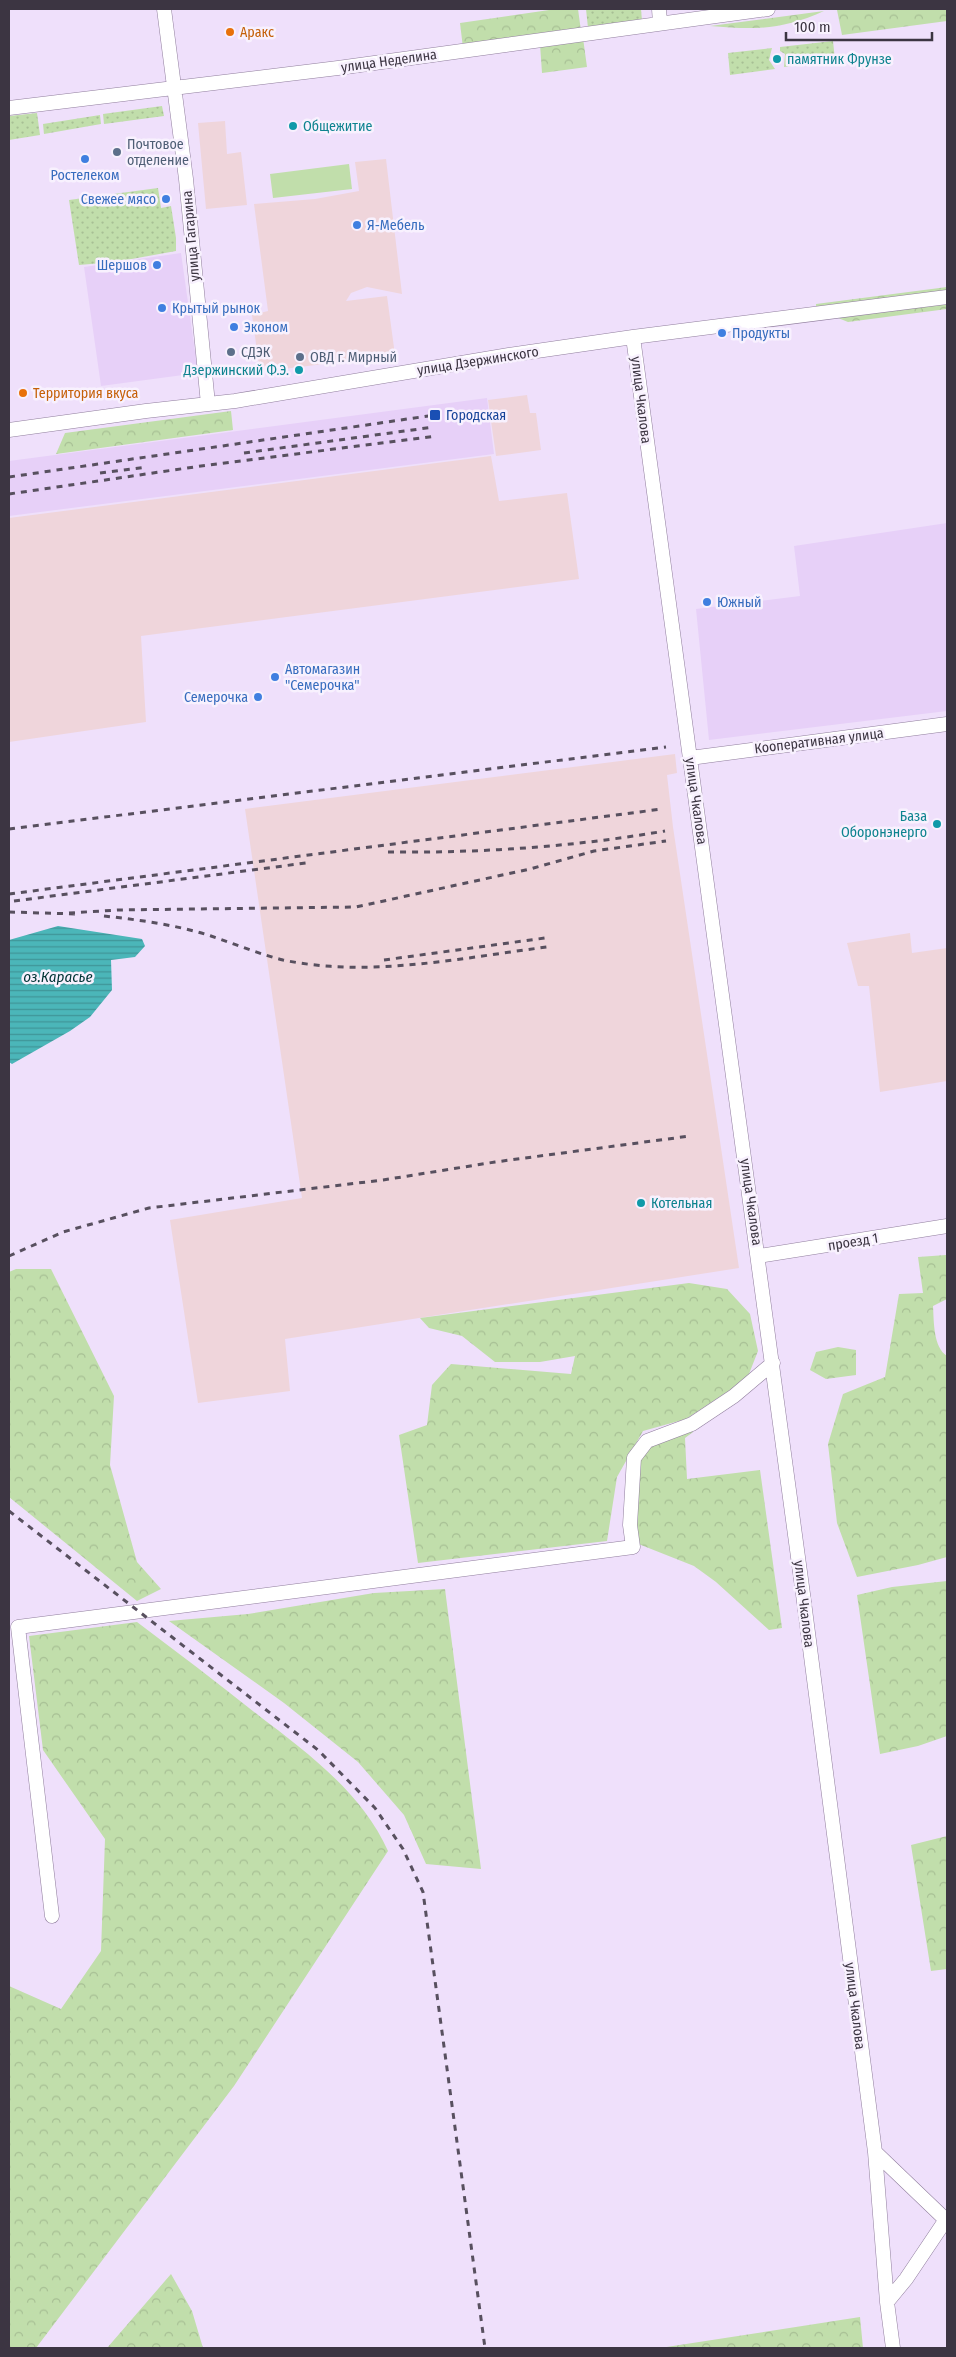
<svg xmlns="http://www.w3.org/2000/svg" width="956" height="2357" font-family="'Fira Sans Condensed',sans-serif">
	<style>
		.built { fill: #e7d0f8 }
		.industrial { fill: #efd5db }
		.grass { fill: url(#grass-dots) }
		.forest { fill: url(#forest-crowns) }
		.garden { fill: #c1deab }
		.water { fill: url(#water-rules) }
		.lines { fill: none; stroke-linecap: round; stroke-linejoin: round }
		.minor-casing { stroke: #907e9d; stroke-width: 15 }
		.minor { stroke: #fff; stroke-width: 14 }
		.rail { stroke: #58505f; stroke-width: 3; stroke-dasharray: 6 6; stroke-linecap: butt }
		.food-dot { fill: #e8710a; stroke: #f8f1fe; stroke-width: 2 }
		.culture-dot { fill: #0f9aa8; stroke: #f8f1fe; stroke-width: 2 }
		.service-dot { fill: #5c6f8a; stroke: #f8f1fe; stroke-width: 2 }
		.shop-dot { fill: #3f7fe0; stroke: #f8f1fe; stroke-width: 2 }
		.transit-dot { fill: #1a4fb4; stroke: #f8f1fe; stroke-width: 2 }
		.labels { text-anchor: middle; dominant-baseline: central; stroke-width: 5; stroke-linejoin: round; paint-order: stroke }
		.food-label { font-size: 14px; fill: #c56008; stroke: #f8f1fe; text-anchor: start }
		.culture-label { font-size: 14px; fill: #0d838f; stroke: #f8f1fe; text-anchor: start }
		.street-label { font-size: 14px; fill: #3c3542; stroke: #f8f1fe }
		.service-label { font-size: 14px; fill: #4e5e75; stroke: #f8f1fe; text-anchor: start }
		.shop-label { font-size: 14px; fill: #366cbe; stroke: #f8f1fe; text-anchor: start }
		.transit-label { font-size: 14px; fill: #164399; stroke: #f8f1fe; text-anchor: start }
		.water-label { font-size: 15px; font-style: italic; fill: #003435; stroke: #f8f1fe }
	</style>
	<defs>
		<pattern id="grass-dots" width="8" height="8" patternUnits="userSpaceOnUse" patternTransform="scale(1.25)"><rect width="8" height="8" fill="#c1deab"/><path d="M2 2h.1M6 6h.1" fill="none" stroke="#a7bf94" stroke-width="1.8" stroke-linecap="round"/></pattern>
		<pattern id="forest-crowns" width="20" height="18" patternUnits="userSpaceOnUse" patternTransform="scale(1.25)"><rect width="20" height="18" fill="#c1deab"/><path d="M2 6a3 3 0 1 1 6 0M12 15a3 3 0 1 1 6 0" fill="none" stroke="#a7bf94"/></pattern>
		<pattern id="water-rules" width="6" height="5" patternUnits="userSpaceOnUse" patternTransform="scale(1.25)"><rect width="6" height="5" fill="#4bb6b9"/><path d="M0 2.5h6" fill="none" stroke="#409598"/></pattern>
	</defs>
	<rect width="100%" height="100%" fill="#efe0fb"/>
	<path class="built" d="M181,253l17,120 -97,13 -17,-119z
		M487,398l7,56 -485,62v-55z
		M947,523v188l-238,29 -13,-131 104,-13 -6,-50z"/>
	<path class="industrial" d="M225,121l2,33 14,-2 6,53 -41,4 -8,-86z
		M386,159l16,135 -35,-7 -16,6 -5,8 41,-5 8,59 -135,17 -8,-57 16,-4 -14,-107 61,-5 44,-8 -4,-29z
		M527,395l3,18h6l5,37 -45,6 -8,-56z
		M491,456l8,45 68,-8 12,86 -438,57 5,86 -137,20v-224z
		M675,754l2,19 -10,2 6,52 66,441 -454,71 5,52 -92,12 -28,-183 132,-22 -57,-389z
		M910,933l2,20 35,-5v133l-67,11 -11,-106h-11l-11,-43z"/>
	<path class="grass" d="M586,9h55l1,12 -54,7z
		M833,41l2,19 -51,7 1,-13 -5,-3v-4z
		M772,48l-3,12 6,9 -45,6 -2,-22z
		M162,106l2,10 -60,8 -1,-10z
		M37,113l3,22 -31,5v-24z
		M100,115l1,9 -57,10 -1,-10z
		M158,188l3,20 10,-2 5,32v13l-61,11 -36,3 -10,-65z"/>
	<path class="forest" d="M556,9h22l3,22 -118,17 -3,-25z
		M844,9h103v12l-105,14 -5,-25z
		M824,11c-42,19 -69,19 -114,15z
		M583,38l4,29 -45,6 -2,-29z
		M947,287v22l-99,13 -32,-13v-5z
		M231,411l2,19 -177,24 9,-21z
		M946,1255l1,44 -14,7c1,15 0,41 14,50v201l-29,8 -61,12 -20,-54 -9,-79 15,-50 42,-17 14,-83 24,-1 -5,-36z
		M16,1269h35l63,127 -4,69 27,97 24,27 -24,12 -128,-104v-225z
		M689,1283l38,6 23,25 8,37 -11,28 -61,40 -43,12 -26,46 -10,64 -189,22 -19,-128 28,-10 5,-40 19,-21 120,10 4,-18 -35,6h-45l-33,-26 -33,-8 -9,-10z
		M838,1347l18,3v25l-30,4 -16,-9 6,-18z
		M693,1427v5l-8,6 2,41 73,-9 22,158 -13,2 -53,-48 -22,-16 -58,-23 1,-82 12,-18z
		M947,1581v155l-29,10 -38,8 -23,-159 35,-8z
		M445,1589l36,280 -55,-5 -22,-49 -46,-53 -74,-59 -115,-82 79,-7 126,-21z
		M137,1622c41,31 81,61 121,93 50,38 104,78 130,136l-154,235 -198,262h-27v-362l52,23 40,-58 4,-112 -62,-89 -14,-114z
		M947,1836v133l-16,2 -20,-126z
		M171,2274l21,37 11,37h-96z
		M860,2317l3,31h-203z"/>
	<path class="garden" d="M349,164l3,25 -79,9 -3,-24z"/>
	<path class="water" d="M58,926l84,13 3,7 -10,11 -24,3 1,30 -22,27 -20,14 -58,33 -3,-2v-122z"/>
	<g class="lines">
		<g class="minor-casing">
			<path id="minor" d="M164,9l22,170 22,225
				M659,9l1,14
				M9,108l329,-40 430,-59
				M633,337l170,1257 72,558 12,150 6,46
				M9,430l137,-19 89,-10 274,-46 124,-18 314,-40
				M690,758l257,-34
				M759,1256l188,-30
				M52,1916l-34,-289c205,-25 410,-54 615,-80l-3,-22 4,-67 13,-17 45,-17 42,-28 39,-33
				M875,2152l72,69
				M887,2302l19,-23 39,-58"/>
		</g>
		<use href="#minor" class="minor"/>
		<path class="rail" d="M244,453l190,-26
			M100,473l47,-6
			M9,477l426,-62
			M9,494l192,-28 236,-30
			M9,829l657,-82
			M388,852c93,1 184,-5 277,-21
			M9,894l653,-85
			M14,901l292,-38
			M9,912l67,2
			M69,913l48,-3 239,-3 174,-38 64,-18 72,-10
			M104,916c36,4 73,9 107,20 24,8 48,18 72,24 87,18 177,-2 264,-13
			M384,960l161,-22
			M9,1256l54,-24 86,-24 234,-28 112,-18 195,-26
			M9,1511l309,239 57,58 28,41 20,43 62,456"/>
	</g>
	<g class="food-dot">
		<circle cx="230" cy="32" r="5"/>
		<circle cx="23" cy="393" r="5"/>
	</g>
	<g class="culture-dot">
		<circle cx="777" cy="59" r="5"/>
		<circle cx="293" cy="126" r="5"/>
		<circle cx="299" cy="370" r="5"/>
		<circle cx="937" cy="824" r="5"/>
		<circle cx="641" cy="1203" r="5"/>
	</g>
	<g class="service-dot">
		<circle cx="117" cy="152" r="5"/>
		<circle cx="231" cy="352" r="5"/>
		<circle cx="300" cy="357" r="5"/>
	</g>
	<g class="shop-dot">
		<circle cx="85" cy="159" r="5"/>
		<circle cx="166" cy="199" r="5"/>
		<circle cx="357" cy="225" r="5"/>
		<circle cx="157" cy="265" r="5"/>
		<circle cx="162" cy="308" r="5"/>
		<circle cx="234" cy="327" r="5"/>
		<circle cx="722" cy="333" r="5"/>
		<circle cx="707" cy="602" r="5"/>
		<circle cx="275" cy="677" r="5"/>
		<circle cx="258" cy="697" r="5"/>
	</g>
	<rect class="transit-dot" x="429" y="409" width="12" height="12" rx="2.5"/>
	<g class="labels">
		<g class="food-label">
			<text x="240" y="32">Аракс</text>
			<text x="33" y="393">Территория вкуса</text>
		</g>
		<g class="culture-label">
			<text x="787" y="59">памятник Фрунзе</text>
			<text x="303" y="126">Общежитие</text>
			<text x="289" y="370" text-anchor="end">Дзержинский Ф.Э.</text>
			<text x="927" y="816" text-anchor="end">База<tspan x="927" dy="16">Оборонэнерго</tspan></text>
			<text x="651" y="1203">Котельная</text>
		</g>
		<g class="street-label">
			<text transform="translate(389 61) rotate(-8)">улица Неделина</text>
			<text transform="translate(191 236) rotate(-95)">улица Гагарина</text>
			<text transform="translate(478 361) rotate(-9)">улица Дзержинского</text>
			<text transform="translate(641 400) rotate(83)">улица Чкалова</text>
			<text transform="translate(819 741) rotate(-7)">Кооперативная улица</text>
			<text transform="translate(696 801) rotate(82)">улица Чкалова</text>
			<text transform="translate(751 1202) rotate(82)">улица Чкалова</text>
			<text transform="translate(853 1242) rotate(-9)">проезд 1</text>
			<text transform="translate(804 1604) rotate(83)">улица Чкалова</text>
			<text transform="translate(855 2006) rotate(83)">улица Чкалова</text>
		</g>
		<g class="service-label">
			<text x="127" y="144">Почтовое<tspan x="127" dy="16">отделение</tspan></text>
			<text x="241" y="352">СДЭК</text>
			<text x="310" y="357">ОВД г. Мирный</text>
		</g>
		<g class="shop-label">
			<text x="85" y="175" text-anchor="middle">Ростелеком</text>
			<text x="156" y="199" text-anchor="end">Свежее мясо</text>
			<text x="367" y="225">Я-Мебель</text>
			<text x="147" y="265" text-anchor="end">Шершов</text>
			<text x="172" y="308">Крытый рынок</text>
			<text x="244" y="327">Эконом</text>
			<text x="732" y="333">Продукты</text>
			<text x="717" y="602">Южный</text>
			<text x="285" y="669">Автомагазин<tspan x="285" dy="16">"Семерочка"</tspan></text>
			<text x="248" y="697" text-anchor="end">Семерочка</text>
		</g>
		<g class="transit-label">
			<text x="446" y="415">Городская</text>
		</g>
		<g class="water-label">
			<text x="58" y="977">оз.Карасье</text>
		</g>
	</g>
	<rect width="956" height="2357" fill="none" stroke="#3c3542" stroke-width="20"/>
	<path d="M786 32v8h146v-8" fill="none" stroke="#3c3542" stroke-width="2.5"/>
	<text x="794" y="32" font-size="15" fill="#3c3542" stroke="#f8f1fe" stroke-width="4" paint-order="stroke">100 m</text>
</svg>
